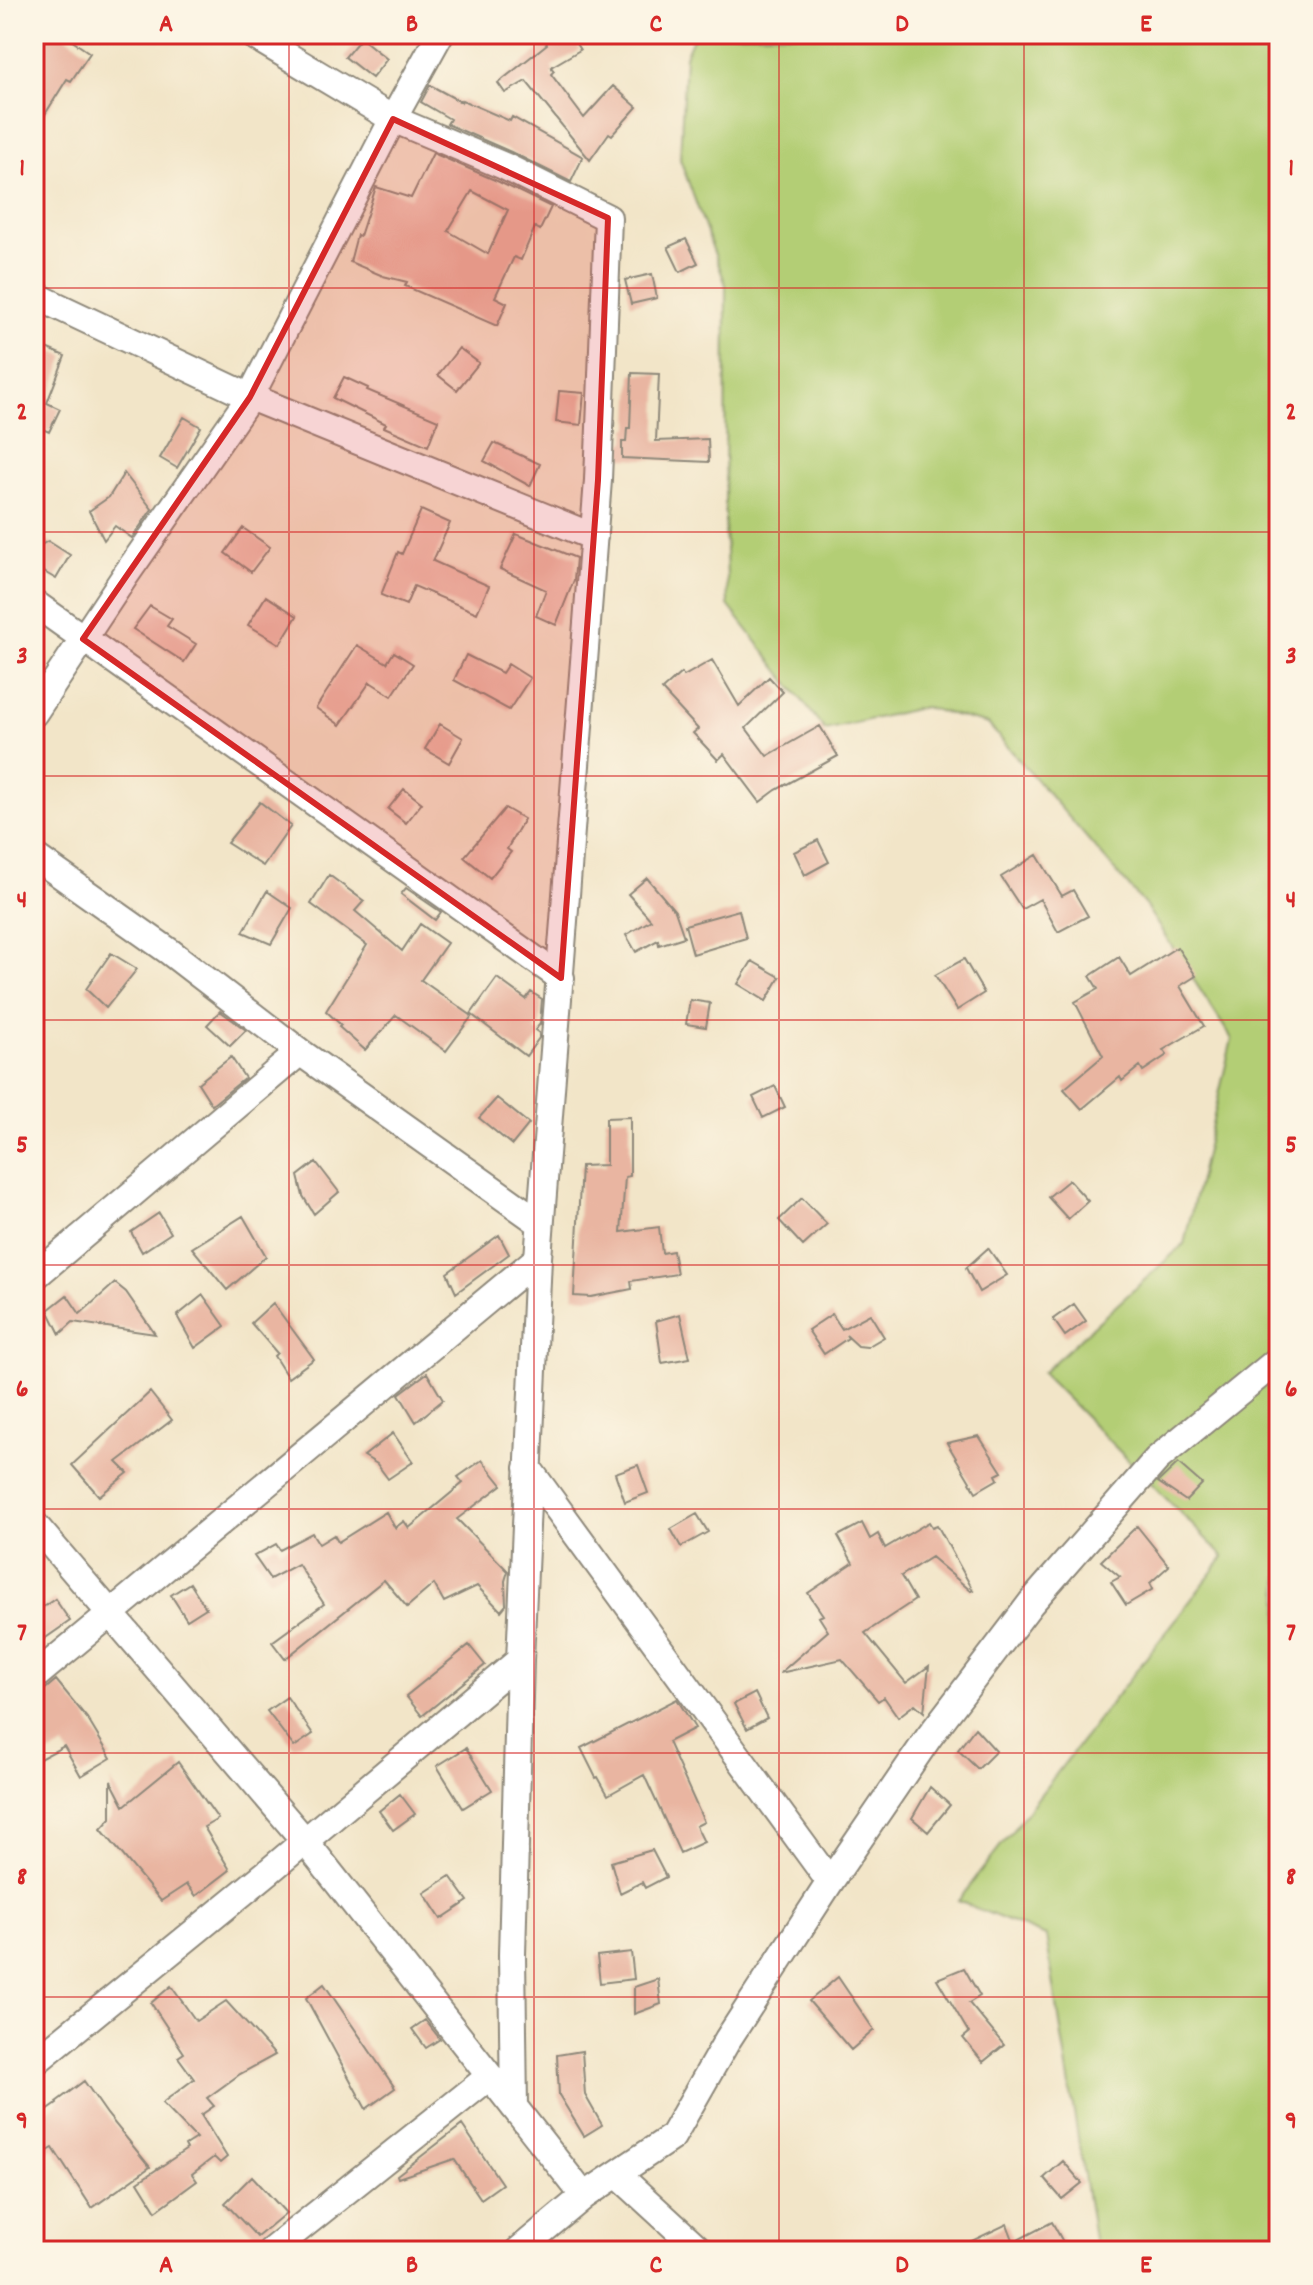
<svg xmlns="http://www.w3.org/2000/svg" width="1313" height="2285" font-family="Dekko,sans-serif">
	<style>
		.green { fill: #b3ce74; stroke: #6f7c50; stroke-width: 2 }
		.building { fill: #e9b5a1; fill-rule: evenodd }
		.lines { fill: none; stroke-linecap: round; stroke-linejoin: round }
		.minor-casing { stroke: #8e887a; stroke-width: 30 }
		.minor { stroke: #fff; stroke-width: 26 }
		.marked { fill: #d62828; fill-opacity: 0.2; stroke: #d62828; stroke-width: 6; stroke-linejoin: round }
		.grid { fill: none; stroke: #d62828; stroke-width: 2; stroke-opacity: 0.55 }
		.neatline { fill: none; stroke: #d62828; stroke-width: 3 }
		.grid-label { font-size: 26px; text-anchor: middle; font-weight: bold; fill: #d62828 }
	</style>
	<rect width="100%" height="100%" fill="#fcf5e5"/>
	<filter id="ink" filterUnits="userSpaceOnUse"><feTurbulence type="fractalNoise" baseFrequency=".0125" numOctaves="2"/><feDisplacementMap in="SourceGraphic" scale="16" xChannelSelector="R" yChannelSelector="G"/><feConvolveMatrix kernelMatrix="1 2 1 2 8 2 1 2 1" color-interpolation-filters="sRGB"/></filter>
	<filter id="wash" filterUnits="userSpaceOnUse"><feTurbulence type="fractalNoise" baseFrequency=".006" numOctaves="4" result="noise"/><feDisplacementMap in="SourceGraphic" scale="32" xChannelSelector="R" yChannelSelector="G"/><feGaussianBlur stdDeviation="1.8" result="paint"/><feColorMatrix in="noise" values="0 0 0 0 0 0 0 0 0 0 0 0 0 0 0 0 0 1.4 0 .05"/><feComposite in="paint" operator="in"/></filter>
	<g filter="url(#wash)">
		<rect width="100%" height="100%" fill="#f2e5c8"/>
		<path class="green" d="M695,34h584v2217h-183l-50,-315 -88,-35 266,-344 -182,-184 142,-129 48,-205 -87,-134 -157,-181 -64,-17 -99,23 -97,-125 -3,-82 1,-238 -46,-126 5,-103z"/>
		<g id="blocks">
			<path class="building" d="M48,34h14l28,19 -19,28 -4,-2 -33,53v-78z
				M542,34h28l10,16 -29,17 3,4 -3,3 33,44 29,-32 24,21 -25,28 -3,-2 -19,27 -64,-79 -21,12 -7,-10 49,-39z
				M361,38l26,21 -15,19 -27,-21z
				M430,85l31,17 1,-2 48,21 2,-4 71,40 -12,25 -60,-30 -64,-28 3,-5 -29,-17z
				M433,153l64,28 54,26 -11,23 -5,-3 -14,33 -7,-3 -19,40 12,6 -10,23 -92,-40 2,-4 -24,-6 -33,-14 7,-27 3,1 16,-49 35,11zM472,191l36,19 -20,44 -40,-23z
				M686,239l12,24 -18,9 -12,-25z
				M652,274l5,24 -26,6 -6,-24z
				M34,343l31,13 -18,47 13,6 -11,23 -11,-5 -4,5z
				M459,348l20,15 -22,27 -19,-15z
				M632,373l27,1 -3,67 52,-2 1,23 -87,-4v-16h4l1,-14h3z
				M344,377l24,11 -1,2 71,30 -10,26 -44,-19 2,-3 -53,-26z
				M559,391l25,2 -3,32 -25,-3z
				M184,417l17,10 -24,41 -17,-10z
				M494,443l46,21 -10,22 -46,-25z
				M124,473l28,36 -20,29 -17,-12 -11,14 -15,-29 20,-14z
				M421,510l29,13 -17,38 56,25 -12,27 -63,-27 -8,19 -25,-10 17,-43 4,2z
				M243,528l27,19 -19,25 -26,-19z
				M516,534l60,24 -2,22 -18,45 -20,-9 10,-26 -46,-21z
				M48,541l22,14 -14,24 -22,-13v-17z
				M266,596l31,20 -17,28 -32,-19z
				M150,606l22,13 -5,7 29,18 -12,18 -51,-33z
				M357,645l30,18 7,-11 19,12 -21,32 -22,-14 -30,43 -24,-17z
				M466,655l36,18 6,-9 22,14 -21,32 -55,-30z
				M712,660l27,46 30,-29 14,15 -37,36 21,28 53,-30 18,30 -62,34 -16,12 -36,-48 -6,6 -25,-27 5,-4 -36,-39 19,-17 3,3z
				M440,724l23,14 -14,25 -24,-14z
				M404,789l18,14 -16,20 -18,-14z
				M260,802l31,24 -28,40 -36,-23z
				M505,808l19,11 -17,30 4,3 -21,26 -26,-21z
				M818,840l11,22 -24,13 -11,-23z
				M1037,855l25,41 11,-6 15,26 -30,16 -18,-33 -18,10 -21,-32z
				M329,875l35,26 -9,10 47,40 18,-27 27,19 -26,37 51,36 -26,35 -50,-36 -31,35 -26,-23 2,-2 -15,-14 41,-66 -56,-41z
				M647,878l28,33 9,26 -25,8 -1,-5 -22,12 -10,-17 25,-15 -23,-26z
				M406,888l35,24 -6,8 -34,-26z
				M267,891l25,17 -21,36 -28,-12z
				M739,910l7,28 -53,16 -8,-29z
				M1177,947l19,29 -16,10 24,40 -41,24 4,5 -24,16 -3,-5 -18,15 -2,-4 -38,32 -18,-20 39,-33 -28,-54 23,-13 -8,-13 29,-19 12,19z
				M111,953l26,16 -31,39 -20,-19z
				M964,959l20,34 -27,17 -22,-35z
				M752,961l28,16 -14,24 -28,-17z
				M497,978l29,21 5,-7 11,7 -2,25 -5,6 4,3v5l-13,18 -55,-42z
				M690,1000l20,3 -4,24 -20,-3z
				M220,1011l26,19 -16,16 -23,-21z
				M231,1057l14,21 -33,27 -14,-22z
				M775,1086l10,21 -22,11 -10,-21z
				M497,1098l32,26 -17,21 -33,-27z
				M630,1117v59l-5,1 -4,55 38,-5 3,26 11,-2 4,23 -46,7 1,8 -41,8 -17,-1 7,-130 25,-1v-47z
				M316,1162l23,30 -25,22 -11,-18 -5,-20z
				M1069,1180l19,21 -20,18 -20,-22z
				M802,1198l25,26 -24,22 -24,-26z
				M159,1213l12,20 -29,19 -11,-20z
				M243,1216l23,40 -39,34 -35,-42z
				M499,1235l10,19 -53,39 -9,-20z
				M988,1248l19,27 -28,17 -13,-24z
				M115,1283l11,9 29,42 -82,-12 -13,12 -12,-24 19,-15 13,19z
				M203,1295l22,31 -30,22 -18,-32z
				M273,1303l41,56 -26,19 -14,-22 3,-3 -26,-30z
				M1074,1304l12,17 -21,15 -12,-17z
				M680,1314l10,44 -28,5 -6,-42z
				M832,1314l10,15 28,-15 14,23 -17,10 -9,-1 -12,-11 2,3 -24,16 -16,-24z
				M427,1373l16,27 -27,22 -17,-28z
				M150,1392l22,28 -55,42 11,11 -29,23 -27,-31z
				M393,1433l20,29 -25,17 -11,-15 -13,-8z
				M979,1436l23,36 -6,3 2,4 -22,13 -29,-49z
				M482,1460l20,25 -45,34 51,52 -3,10 1,24 -5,6 -24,-25 -33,16 -10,-18 -27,23 -23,-27 -99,79 -13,-17 52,-38 -26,-40 -28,15 -16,-23 22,-12 4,6 32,-17 7,11 15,-9 4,7 48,-30 9,16 9,-7 5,7 54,-45 -5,-6z
				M1178,1463l24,21 -16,17 -28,-19z
				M638,1465l10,28 -23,9 -10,-29z
				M697,1514l11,18 -27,15 -10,-18z
				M929,1522l3,5 5,-2 36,65 -2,1 -40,-34 -30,19 14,24 -50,33 41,50 23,-17 -5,46 -9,-8 -17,13 -14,-20 -6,4 -36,-42 -62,14 48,-42 -9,-14 4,-2 -15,-22 45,-30 -15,-27 24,-13 8,16 8,-5 7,14z
				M1137,1526l32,40 -19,17 3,6 -27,16 -15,-23 9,-5 -19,-16z
				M190,1583l16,25 -19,12 -16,-25z
				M55,1599l15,22 -36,25v-33z
				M469,1645l16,20 -63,51 -16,-20z
				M56,1680l31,38 24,40 -30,18 -17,-30 -30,16v-69l10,-3z
				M755,1693l12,25 -20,11 -13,-25z
				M287,1697l26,37 -19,13 -27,-36z
				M677,1699l18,29 -27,14 36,80 -8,4 8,16 -24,11 -36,-78 -36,20 -10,-18 -2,1 -15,-30z
				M975,1728l21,23 -18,18 -20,-19z
				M466,1748l26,42 -29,18 -26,-42z
				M178,1762l40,57 -14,8 26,43 -34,26 -9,-12 -26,17 -60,-72 10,-11v-37l13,25z
				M930,1787l20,18 -22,27 -16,-14z
				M400,1794l15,20 -22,16 -14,-19z
				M652,1850l14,27 -21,11 -3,-6 -22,11 -9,-31z
				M450,1876l18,25 -27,18 -17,-26z
				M631,1952l3,27 -34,4 -3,-27z
				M964,1968l16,28 -11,7 35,42 -21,17 -20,-24 6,-5 -32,-54z
				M838,1977l36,53 -23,20 -42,-49z
				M658,1979l3,25 -27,10v-27z
				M324,1984l71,104 -29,21 -60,-111z
				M171,1986l25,35 30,-20 49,54 -35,19 -33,24 7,8 -13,9 26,42 -7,6 -6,-6 -22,17 5,7 -41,30 -18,-29 49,-33 -2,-4 11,-7 -34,-35 32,-24 -16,-22 6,-4 -33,-50z
				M425,2020l15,19 -14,9 -14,-19z
				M582,2051l3,44 17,30 -18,11 -25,-41 -2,-40z
				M84,2081l23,33 43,53 -58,41 -39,-60 -7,4 -12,-16v-16l23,-16 -1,-2z
				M462,2125l40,59 -21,15 -27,-40 -56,19 -1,-3z
				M1063,2161l19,22 -20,16 -18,-21z
				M252,2176l34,37 -29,24 -32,-34z
				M1052,2222l16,29h-117l56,-27 7,18z"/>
		</g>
	</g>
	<g filter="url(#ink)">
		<use href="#blocks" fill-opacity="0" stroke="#8e887a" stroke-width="2"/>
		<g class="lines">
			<g class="minor-casing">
				<path id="minor" d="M251,34l142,85 111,47 104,52 -10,262 -60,778 -18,402 -8,295 2,152
					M34,295l216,102 344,140
					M34,603l527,375
					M34,713l91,-137 125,-179 143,-278 47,-85
					M34,856l136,96 130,100 240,171
					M34,1277l266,-225
					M528,1468l302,414
					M34,1524l271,317 279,355
					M34,1677l504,-419
					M34,2063l234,-191 252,-212
					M617,2174l84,77
					M271,2251l219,-175
					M518,2251l66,-55 88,-59 56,-98 102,-157 99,-145 102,-134 126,-144 122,-100"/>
			</g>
			<use href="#minor" class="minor"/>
		</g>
	</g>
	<path class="marked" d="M393,119l215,99 -10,262 -37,498 -478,-339 167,-242z"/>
	<path class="grid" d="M289,34v2217M534,34v2217M779,34v2217M1024,34v2217M34,288h1245M34,532h1245M34,776h1245M34,1020h1245M34,1265h1245M34,1509h1245M34,1753h1245M34,1997h1245"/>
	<rect width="1313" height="2285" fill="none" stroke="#fcf5e5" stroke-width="88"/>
	<rect x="44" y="44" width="1225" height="2197" class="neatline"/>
	<g class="grid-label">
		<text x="166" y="31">A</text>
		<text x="412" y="31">B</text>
		<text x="656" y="31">C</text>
		<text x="902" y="31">D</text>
		<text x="1146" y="31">E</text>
		<text x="22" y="175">1</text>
		<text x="1291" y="175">1</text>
		<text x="22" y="419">2</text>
		<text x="1291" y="419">2</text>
		<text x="22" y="663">3</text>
		<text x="1291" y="663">3</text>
		<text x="22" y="907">4</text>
		<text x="1291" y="907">4</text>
		<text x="22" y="1152">5</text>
		<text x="1291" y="1152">5</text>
		<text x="22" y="1396">6</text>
		<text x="1291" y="1396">6</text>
		<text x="22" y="1640">7</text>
		<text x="1291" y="1640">7</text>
		<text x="22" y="1884">8</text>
		<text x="1291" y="1884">8</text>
		<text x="22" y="2128">9</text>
		<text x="1291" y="2128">9</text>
		<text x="166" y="2272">A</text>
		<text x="412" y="2272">B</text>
		<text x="656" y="2272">C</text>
		<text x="902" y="2272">D</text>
		<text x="1146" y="2272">E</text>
	</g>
</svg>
